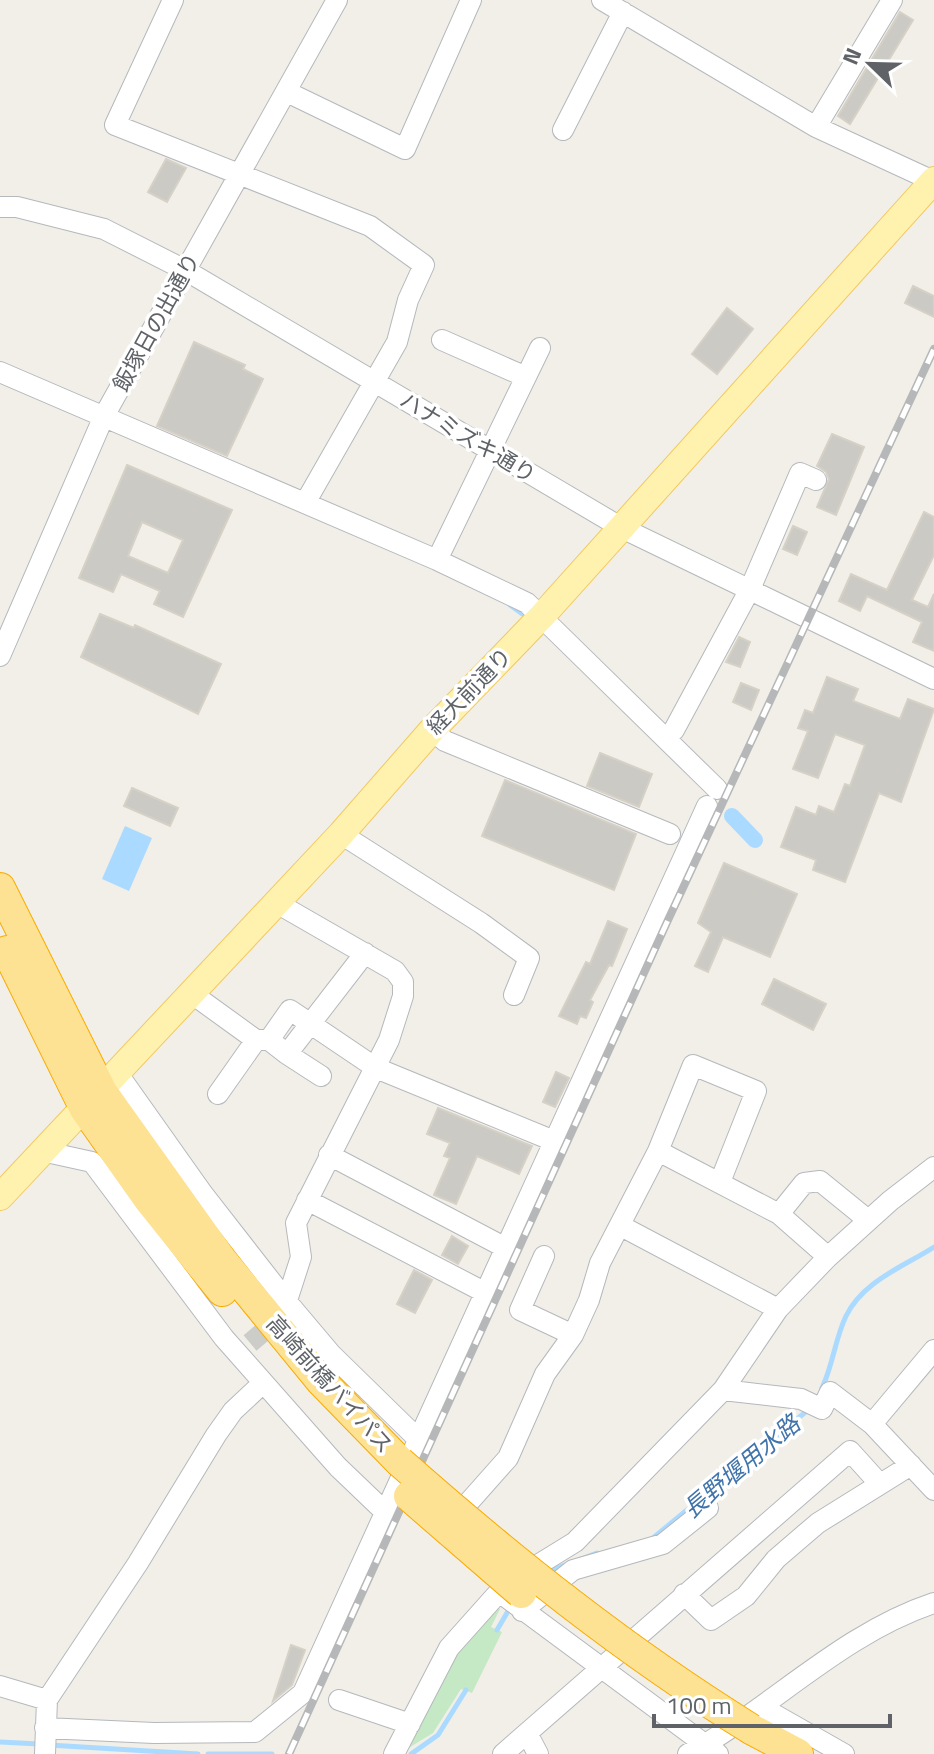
<svg xmlns="http://www.w3.org/2000/svg" width="934" height="1754" font-family="'Titillium Web','Noto Sans JP',sans-serif">
	<style>
		.green { fill: #c5e8c5 }
		.water { fill: #aadaff }
		.lines { fill: none; stroke-linecap: round; stroke-linejoin: round }
		.stream { stroke: #aadaff; stroke-width: 5 }
		.canal { stroke: #aadaff; stroke-width: 16 }
		.building { fill: #cccac5; stroke: #d6d1c6; stroke-width: 2; fill-rule: evenodd }
		.minor-tunnel { stroke: #ccccc8; stroke-width: 20; stroke-dasharray: 20 10; stroke-linecap: butt }
		.minor-casing { stroke: #b5b8bc; stroke-width: 22 }
		.major-casing { stroke: #f2c960; stroke-width: 28 }
		.highway-casing { stroke: #f9ab00; stroke-width: 32 }
		.minor { stroke: #fff; stroke-width: 20 }
		.major { stroke: #fff2af; stroke-width: 26 }
		.highway { stroke: #fde293; stroke-width: 30 }
		.rail-casing { stroke: #b6b7b8; stroke-width: 8 }
		.rail { stroke: #fff; stroke-width: 5; stroke-dasharray: 15; stroke-linecap: butt }
		.highway-bridge-casing { stroke: #f9ab00; stroke-width: 32; stroke-linecap: butt }
		.highway-bridge { stroke: #fde293; stroke-width: 30 }
		.labels { text-anchor: middle; dominant-baseline: central; stroke-width: 7; stroke-linejoin: round; paint-order: stroke }
		.street-label { font-size: 22px; fill: #5f6368; stroke: #fff }
		.water-label { font-size: 24px; font-style: italic; fill: #4174aa; stroke: #fff }
	</style>
	<rect width="100%" height="100%" fill="#f1efe8"/>
	<path class="green" d="M497,1606l3,3 -9,18 11,5 -30,61 -11,-4 -28,44 -31,19 46,-95z"/>
	<path class="water" d="M125,826l27,12 -23,53 -27,-12z"/>
	<g class="lines">
		<path class="stream" d="M510,605l18,13
			M822,1388c11,-23 13,-49 24,-72 17,-35 57,-49 88,-69
			M653,1538l155,-128
			M546,1572l51,-19
			M497,1630l14,-24
			M0,1742l39,2
			M49,1745l149,9
			M208,1754h64
			M411,1754l27,-19 28,-45"/>
		<path class="canal" d="M732,816l23,24"/>
	</g>
	<path class="building" d="M900,12l13,8 -63,104 -12,-8z
		M166,159l20,9 -19,34 -19,-10z
		M913,286l21,10v21l-29,-14z
		M727,308l26,21 -36,45 -25,-20z
		M194,342l51,23 -2,4 20,10 -36,77 -70,-30z
		M832,434l32,13 -28,68 -19,-8 12,-28 -3,-7 -9,-6z
		M127,465l105,45 -49,107 -29,-13 6,-13 -39,-17 -8,18 -34,-14zM142,522l41,18 -15,33 -40,-17z
		M924,512l10,5v38l-22,45 16,7 6,-13v57l-21,-9 9,-20 -55,-26 -7,15 -21,-10 12,-27 36,16z
		M793,526l14,6 -10,23 -14,-6z
		M100,614l34,14 1,-3 86,39 -23,50 -117,-57z
		M739,637l11,5 -10,25 -14,-5z
		M827,677l31,12 -5,12 47,18 8,-20 26,10 -33,93 -22,-9 -34,89 -32,-12 3,-10 -35,-13 15,-40 20,8 3,-9 15,6 11,-28 5,2 15,-41 -30,-11 -17,44 -25,-9 15,-38 -10,-3 7,-18 8,3z
		M741,683l18,7 -8,20 -18,-8z
		M600,753l52,21 -13,33 -52,-21z
		M505,780l131,54 -22,56 -132,-54z
		M132,788l46,20 -8,18 -46,-20z
		M724,863l73,31 -27,63 -47,-20 -15,35 -13,-6 16,-34 -13,-9z
		M608,921l19,8 -15,37 -3,-1 -19,35 3,2 -7,16 -6,-2 -3,8 -18,-8 27,-54 4,2z
		M774,979l52,25 -13,26 -51,-26z
		M556,1072l13,6 -14,29 -12,-5z
		M438,1108l94,38 -13,28 -42,-18 -21,48 -22,-9 16,-37 -6,-2 6,-13 -23,-9z
		M452,1236l16,10 -10,18 -16,-9z
		M414,1270l18,10 -17,33 -18,-9z
		M291,1645l14,5 -13,35 -19,16z"/>
	<g class="lines">
		<path class="minor-tunnel" d="M250,1343l32,-27"/>
		<g class="minor-casing">
			<path id="minor" d="M173,0l-58,125 255,101 54,39 -16,35 -11,42 -92,161
				M602,0l214,127 117,54
				M287,92l118,57 66,-149
				M816,127l76,-127
				M563,130l60,-118
				M0,207h17l87,22 81,41 437,258 312,151
				M442,340l84,37
				M0,372l437,188 90,43 190,186
				M437,560l103,-212
				M0,656l104,-240 233,-416
				M432,730l13,11 225,93
				M667,737l7,-7 76,-141 50,-116 16,7
				M341,834l140,89 48,35 -15,37
				M275,902l120,69 8,11v14l-14,44 -93,183 5,34 -19,59
				M191,993l65,47h13l21,-30 86,58 178,73
				M269,1040l18,14 78,-101
				M287,1054l34,22
				M118,1074l85,120 85,109 43,51 85,83
				M218,1094l38,-54
				M42,1151l50,11 132,176 114,129 46,44
				M658,1151l121,63 49,43
				M329,1155l175,92
				M307,1200l177,92
				M779,1214l25,-31 16,-2 48,39
				M621,1226l157,83
				M544,1256l-24,54 53,25
				M723,1390l78,9 21,10 8,-17 42,32 62,66
				M872,1424l62,-74
				M453,1520l55,-62 37,-84 28,-39 16,-35 11,-37 58,-112 35,-86 63,26 -36,91
				M521,1580l15,-14 39,-24 148,-152 55,-81 50,-52 62,-56 44,-34
				M684,1594l27,26 35,-24 30,-37 42,-36 93,-58
				M522,1611l51,-41 90,-26 45,-36
				M0,1686l47,14
				M339,1700l71,24
				M763,1708l81,46
				M45,1728l109,5 101,-1 48,-39 404,-887
				M527,1733l11,21
				M45,1754l2,-54 91,-137 78,-128 17,-24 30,-28
				M394,1754l55,-106 50,-56 219,162
				M503,1754l347,-303 28,31
				M688,1754c84,-46 153,-120 246,-151"/>
		</g>
		<g class="major-casing">
			<path id="major" d="M0,1197l341,-363 91,-104 110,-114 392,-436"/>
		</g>
		<g class="highway-casing">
			<path id="highway" d="M0,888l102,204 119,167 100,122 79,81
				M7,951l78,158 65,92 72,90
				M751,1729l47,25"/>
		</g>
		<use href="#minor" class="minor"/>
		<use href="#major" class="major"/>
		<use href="#highway" class="highway"/>
		<g class="rail-casing">
			<path id="rail" d="M289,1754l379,-834 266,-571"/>
		</g>
		<use href="#rail" class="rail"/>
		<g class="highway-bridge-casing">
			<path id="highway-bridge" d="M400,1462c111,98 225,189 351,267
				M409,1496l112,97"/>
		</g>
		<use href="#highway-bridge" class="highway-bridge"/>
	</g>
	<g class="labels">
		<g class="street-label">
			<text transform="translate(156 322) rotate(-61)">飯塚日の出通り</text>
			<text transform="translate(468 437) rotate(31)">ハナミズキ通り</text>
			<text transform="translate(469 691) rotate(-46)">経大前通り</text>
			<text transform="translate(330 1384) rotate(48)">高崎前橋バイパス</text>
		</g>
		<g class="water-label">
			<text transform="translate(741 1466) rotate(-40)">長野堰用水路</text>
		</g>
	</g>
	<g transform="translate(870 64) rotate(293)" stroke="#ffffff" stroke-width="6" paint-order="stroke">
	<path d="M0-6L14 30L0 20L-14 30Z" fill="#5f6368"/>
	<text y="-12" font-size="22" font-weight="bold" text-anchor="middle" fill="#5f6368">N</text>
	</g>
	<path d="M654 1714v12h236v-12" fill="none" stroke="#5f6368" stroke-width="4"/>
	<text x="666" y="1714" font-size="24" fill="#5f6368" stroke="#ffffff" stroke-width="6" paint-order="stroke">100 m</text>
</svg>
